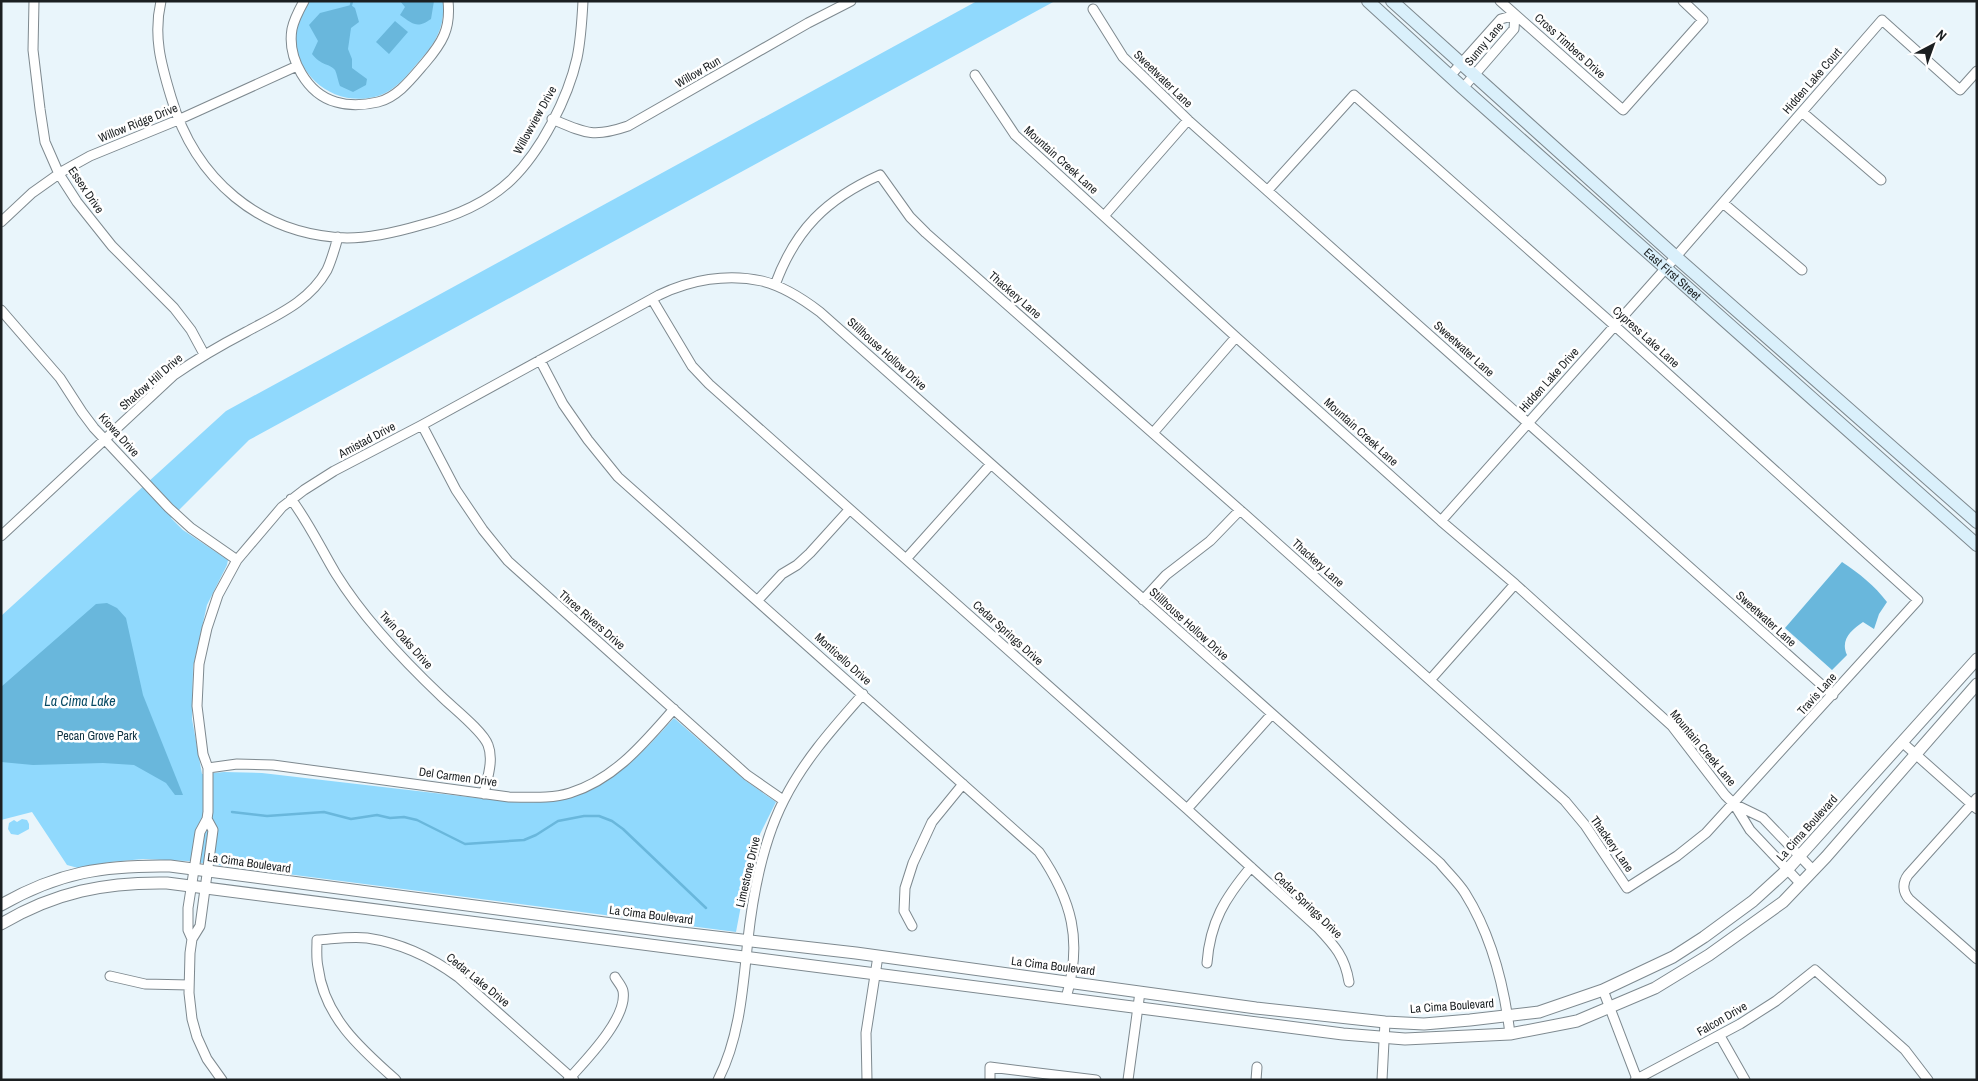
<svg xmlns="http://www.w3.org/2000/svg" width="1978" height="1081" font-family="'Archivo Narrow',sans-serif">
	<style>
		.green { fill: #90d9fd }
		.water { fill: #69b7dc }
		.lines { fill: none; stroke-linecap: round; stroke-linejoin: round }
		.stream { stroke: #69b7dc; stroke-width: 2.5 }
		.minor-casing { stroke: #7e898f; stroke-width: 11 }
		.tertiary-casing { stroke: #7e898f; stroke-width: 13 }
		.secondary-casing { stroke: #7e898f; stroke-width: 14 }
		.minor { stroke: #fff; stroke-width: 9 }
		.tertiary { stroke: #fff; stroke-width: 11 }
		.secondary { stroke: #daf0fb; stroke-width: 12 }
		.labels { text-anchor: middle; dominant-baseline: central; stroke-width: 5; stroke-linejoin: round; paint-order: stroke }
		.street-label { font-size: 12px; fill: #1b1f21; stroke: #fff }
		.park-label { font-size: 12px; fill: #0c3040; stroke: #fff }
		.water-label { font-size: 14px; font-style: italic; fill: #084b65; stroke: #fff }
	</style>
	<rect width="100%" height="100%" fill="#e9f5fb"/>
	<path class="green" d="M308,1h135c2,25 -6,40 -22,58 -12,14 -24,31 -43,37 -43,13 -87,-21 -82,-67 1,-10 7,-19 12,-28z
		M977,1h78l-806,439 -78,78 12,12 45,30 -1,5 -20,40 -14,62 -1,52 10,55 22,-2 38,1 250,29c80,4 112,-29 162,-84l72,63 30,21 -16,32 -7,35 -10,26 -7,37 -549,-71 -44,-2 -32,3 -33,6 -11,-3 -35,-53 -31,8v-204l225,-205z
		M22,819l5,1 2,4v5l-11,6 -7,-1 -3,-5 1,-6 5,-3 3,2z"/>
	<path class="water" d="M400,1h34l-3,18c-14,10 -18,5 -31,-4l5,-8z
		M351,5l4,3 4,14 -8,6 -3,21 4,10v9l15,11 -1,6 -13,7 -13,-6c-2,-5 -3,-12 -5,-16 -6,-7 -14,-4 -23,-16l6,-13 -9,-16 11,-12z
		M395,21l13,11 -19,22 -13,-12z
		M1842,562c17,11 33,24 45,40l-8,12 -5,15 -11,-7c-12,8 -23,18 -16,33l-15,15 -47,-42z
		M107,603l10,5 9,10 17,77 40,100h-8l-9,-12 -32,-18 -31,-2 -70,2 -32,-3v-75l95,-83z"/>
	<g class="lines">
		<path class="stream" d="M351,5l1,-4
			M232,812l35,4 57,-4 27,7 26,-4 13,3 14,-1 13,3 48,24 59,-4 12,-5 22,-14 26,-5h15l13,5 11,8 83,79"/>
		<g class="minor-casing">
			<path id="minor" d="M34,1l-1,49 7,59 5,33 14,32 18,28 35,44 62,62 17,22 13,24
				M161,1c-8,35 0,63 10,96 24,82 88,138 176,141 25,0 50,-6 74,-13 32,-8 66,-22 90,-45 30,-29 57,-82 66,-122 4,-19 5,-38 6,-57
				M304,1c-5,9 -10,18 -12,28 -5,29 15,65 44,73 13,4 29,3 42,0 20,-5 34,-24 47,-39 17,-20 26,-34 23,-62
				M1500,1l123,109 80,-90 -20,-19
				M1093,9l30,48 65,63 645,575
				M975,75l40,60 221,202 205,184 74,63 157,142 53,69 9,9 16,26 50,53
				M1450,76l51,-57 14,-4 -1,14 -51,59
				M1802,112l79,68
				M552,119c33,14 41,19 76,7l180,-103 43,-22
				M1723,203l79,67
				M1104,216l84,-96
				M1,222l31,-29 31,-22 27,-15 88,-36 119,-54
				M775,285c20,-55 51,-86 105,-110l30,42 16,16 314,277 325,291 20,24 42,63 50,-32 29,-23 212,-233 -303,-274 -261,-231 -86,95
				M652,299l40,67 17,18 478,425 131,119c17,18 27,29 31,54
				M1,310l59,68 22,34 12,16 75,80 22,20 46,32
				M540,360l23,44 25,36 30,37 421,375c33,48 44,89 27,146
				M422,425l34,65 27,40 25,31 239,214 36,25
				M1153,433l83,-96
				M291,499c18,24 30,50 45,75 28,45 67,86 105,122 11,11 42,35 47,49 6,15 -1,34 -4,49
				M1441,521l225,-253 216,-248 78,70 17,-19
				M1,536l173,-161c23,-16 47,-30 72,-43 31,-17 63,-30 81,-62 5,-11 8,-22 11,-33
				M906,559l85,-95
				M758,600l24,-26 15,-9 13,-12 39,-43
				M1143,600l23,-25 44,-34 30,-31
				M1430,680l85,-96
				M1903,743l74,66
				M208,768l29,-4 36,1 236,32c20,0 42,2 61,-4 45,-14 74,-50 104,-84
				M1977,798l-69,77c-6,8 -5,17 1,24l68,60
				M1734,804l29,14 50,52
				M1187,809l85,-95
				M207,819l6,11 -13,96 -8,13 -2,14 -1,40 3,26 5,18 10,22 15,21
				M912,926l-8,-15 1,-23 8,-25 19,-41 31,-38
				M192,939l-4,-9v-22l12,-76 7,-13 1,-7v-44l-5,-14 -6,-48 2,-42 8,-36 11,-33 19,-35 45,-53 22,-17 30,-19 88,-46 237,-130c31,-15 68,-22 103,-14 21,5 41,18 58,31l620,551c8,10 18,19 25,30 27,43 39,91 45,141
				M1207,963c3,-41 18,-65 44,-96
				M110,976l35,8 44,1
				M1603,990l34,89
				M1720,1036l25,44
				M396,1080c-35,-31 -72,-63 -78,-113 -2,-9 -1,-18 -1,-27 16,-1 34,-4 50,-2 34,5 64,19 91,39l116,103
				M568,1080c17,-19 60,-62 55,-89 -1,-5 -6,-10 -8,-14
				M718,1080c22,-43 25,-93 30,-141 5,-46 14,-96 36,-139 20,-40 50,-73 79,-106
				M867,1080l-1,-47 12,-77
				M990,1080v-13l106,13
				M1128,1080l12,-88
				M1256,1080l1,-13
				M1382,1080l3,-58
				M1635,1080l105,-56 36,-23 39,-31 90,80 23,30"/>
		</g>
		<g class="tertiary-casing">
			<path id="tertiary" d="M1,905c58,-33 103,-40 169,-39l503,66 183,21 400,55 129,14 39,2 46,-4 69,-8 64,-22 70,-33 31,-20 49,-36 34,-31 190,-211
				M1,924c54,-32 104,-42 166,-41l1176,151 62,5 105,-5 67,-13 78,-33 54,-33 74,-53 43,-45 151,-173"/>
		</g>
		<g class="secondary-casing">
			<g id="secondary">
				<path id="s1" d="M1368,1l95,87 514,457"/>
				<path d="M1392,1l284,256 301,265"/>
			</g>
		</g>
		<use href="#minor" class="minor"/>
		<use href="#tertiary" class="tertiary"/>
		<use href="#secondary" class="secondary"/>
	</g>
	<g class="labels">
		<g class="street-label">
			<text transform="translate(1484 44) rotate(-50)">Sunny Lane</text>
			<text transform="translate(1570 46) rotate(42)">Cross Timbers Drive</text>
			<text transform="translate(698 72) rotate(-30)">Willow Run</text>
			<text transform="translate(1163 79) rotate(44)">Sweetwater Lane</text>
			<text transform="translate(1812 81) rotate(-49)">Hidden Lake Court</text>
			<text transform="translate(535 120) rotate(-61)">Willowview Drive</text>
			<text transform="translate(138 123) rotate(-22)">Willow Ridge Drive</text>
			<text transform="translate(1061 160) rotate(42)">Mountain Creek Lane</text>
			<text transform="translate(86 190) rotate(56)">Essex Drive</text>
			<text stroke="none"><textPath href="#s1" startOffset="409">East First Street</textPath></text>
			<text transform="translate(1015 295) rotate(41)">Thackery Lane</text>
			<text transform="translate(1646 337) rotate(42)">Cypress Lake Lane</text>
			<text transform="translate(1464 349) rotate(42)">Sweetwater Lane</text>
			<text transform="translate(887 354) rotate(42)">Stillhouse Hollow Drive</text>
			<text transform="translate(1549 380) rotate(-48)">Hidden Lake Drive</text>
			<text transform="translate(151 382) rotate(-41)">Shadow Hill Drive</text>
			<text transform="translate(1361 432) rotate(42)">Mountain Creek Lane</text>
			<text transform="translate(119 435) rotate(48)">Kiowa Drive</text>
			<text transform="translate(367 440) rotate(-28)">Amistad Drive</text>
			<text transform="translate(1318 563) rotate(42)">Thackery Lane</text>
			<text transform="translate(1766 619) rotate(42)">Sweetwater Lane</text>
			<text transform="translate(592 620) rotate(41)">Three Rivers Drive</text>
			<text transform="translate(1189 624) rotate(42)">Stillhouse Hollow Drive</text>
			<text transform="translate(1008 633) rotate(42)">Cedar Springs Drive</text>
			<text transform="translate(406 640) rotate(48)">Twin Oaks Drive</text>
			<text transform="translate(843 659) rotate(42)">Monticello Drive</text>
			<text transform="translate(1817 694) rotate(-48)">Travis Lane</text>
			<text transform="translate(1703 748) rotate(50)">Mountain Creek Lane</text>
			<text transform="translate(458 777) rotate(8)">Del Carmen Drive</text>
			<text transform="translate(1807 828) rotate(-48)">La Cima Boulevard</text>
			<text transform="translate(1612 844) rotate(55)">Thackery Lane</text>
			<text transform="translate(249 863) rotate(8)">La Cima Boulevard</text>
			<text transform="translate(748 872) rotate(-77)">Limestone Drive</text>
			<text transform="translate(1308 905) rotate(44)">Cedar Springs Drive</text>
			<text transform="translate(651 915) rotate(7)">La Cima Boulevard</text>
			<text transform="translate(1053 966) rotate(7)">La Cima Boulevard</text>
			<text transform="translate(478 980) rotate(39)">Cedar Lake Drive</text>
			<text transform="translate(1452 1006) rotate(-4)">La Cima Boulevard</text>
			<text transform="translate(1722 1019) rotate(-30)">Falcon Drive</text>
		</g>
		<g class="park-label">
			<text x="97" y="736">Pecan Grove Park</text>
		</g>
		<g class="water-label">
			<text x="80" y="701">La Cima Lake</text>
		</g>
	</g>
	<rect width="1978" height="1081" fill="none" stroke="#1b1f21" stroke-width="5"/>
	<g transform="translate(1933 45) rotate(41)" stroke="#ffffff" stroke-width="4" paint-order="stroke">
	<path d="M0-4L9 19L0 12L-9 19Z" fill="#1b1f21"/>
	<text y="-8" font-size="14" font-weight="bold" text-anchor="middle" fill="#1b1f21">N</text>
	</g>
</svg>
